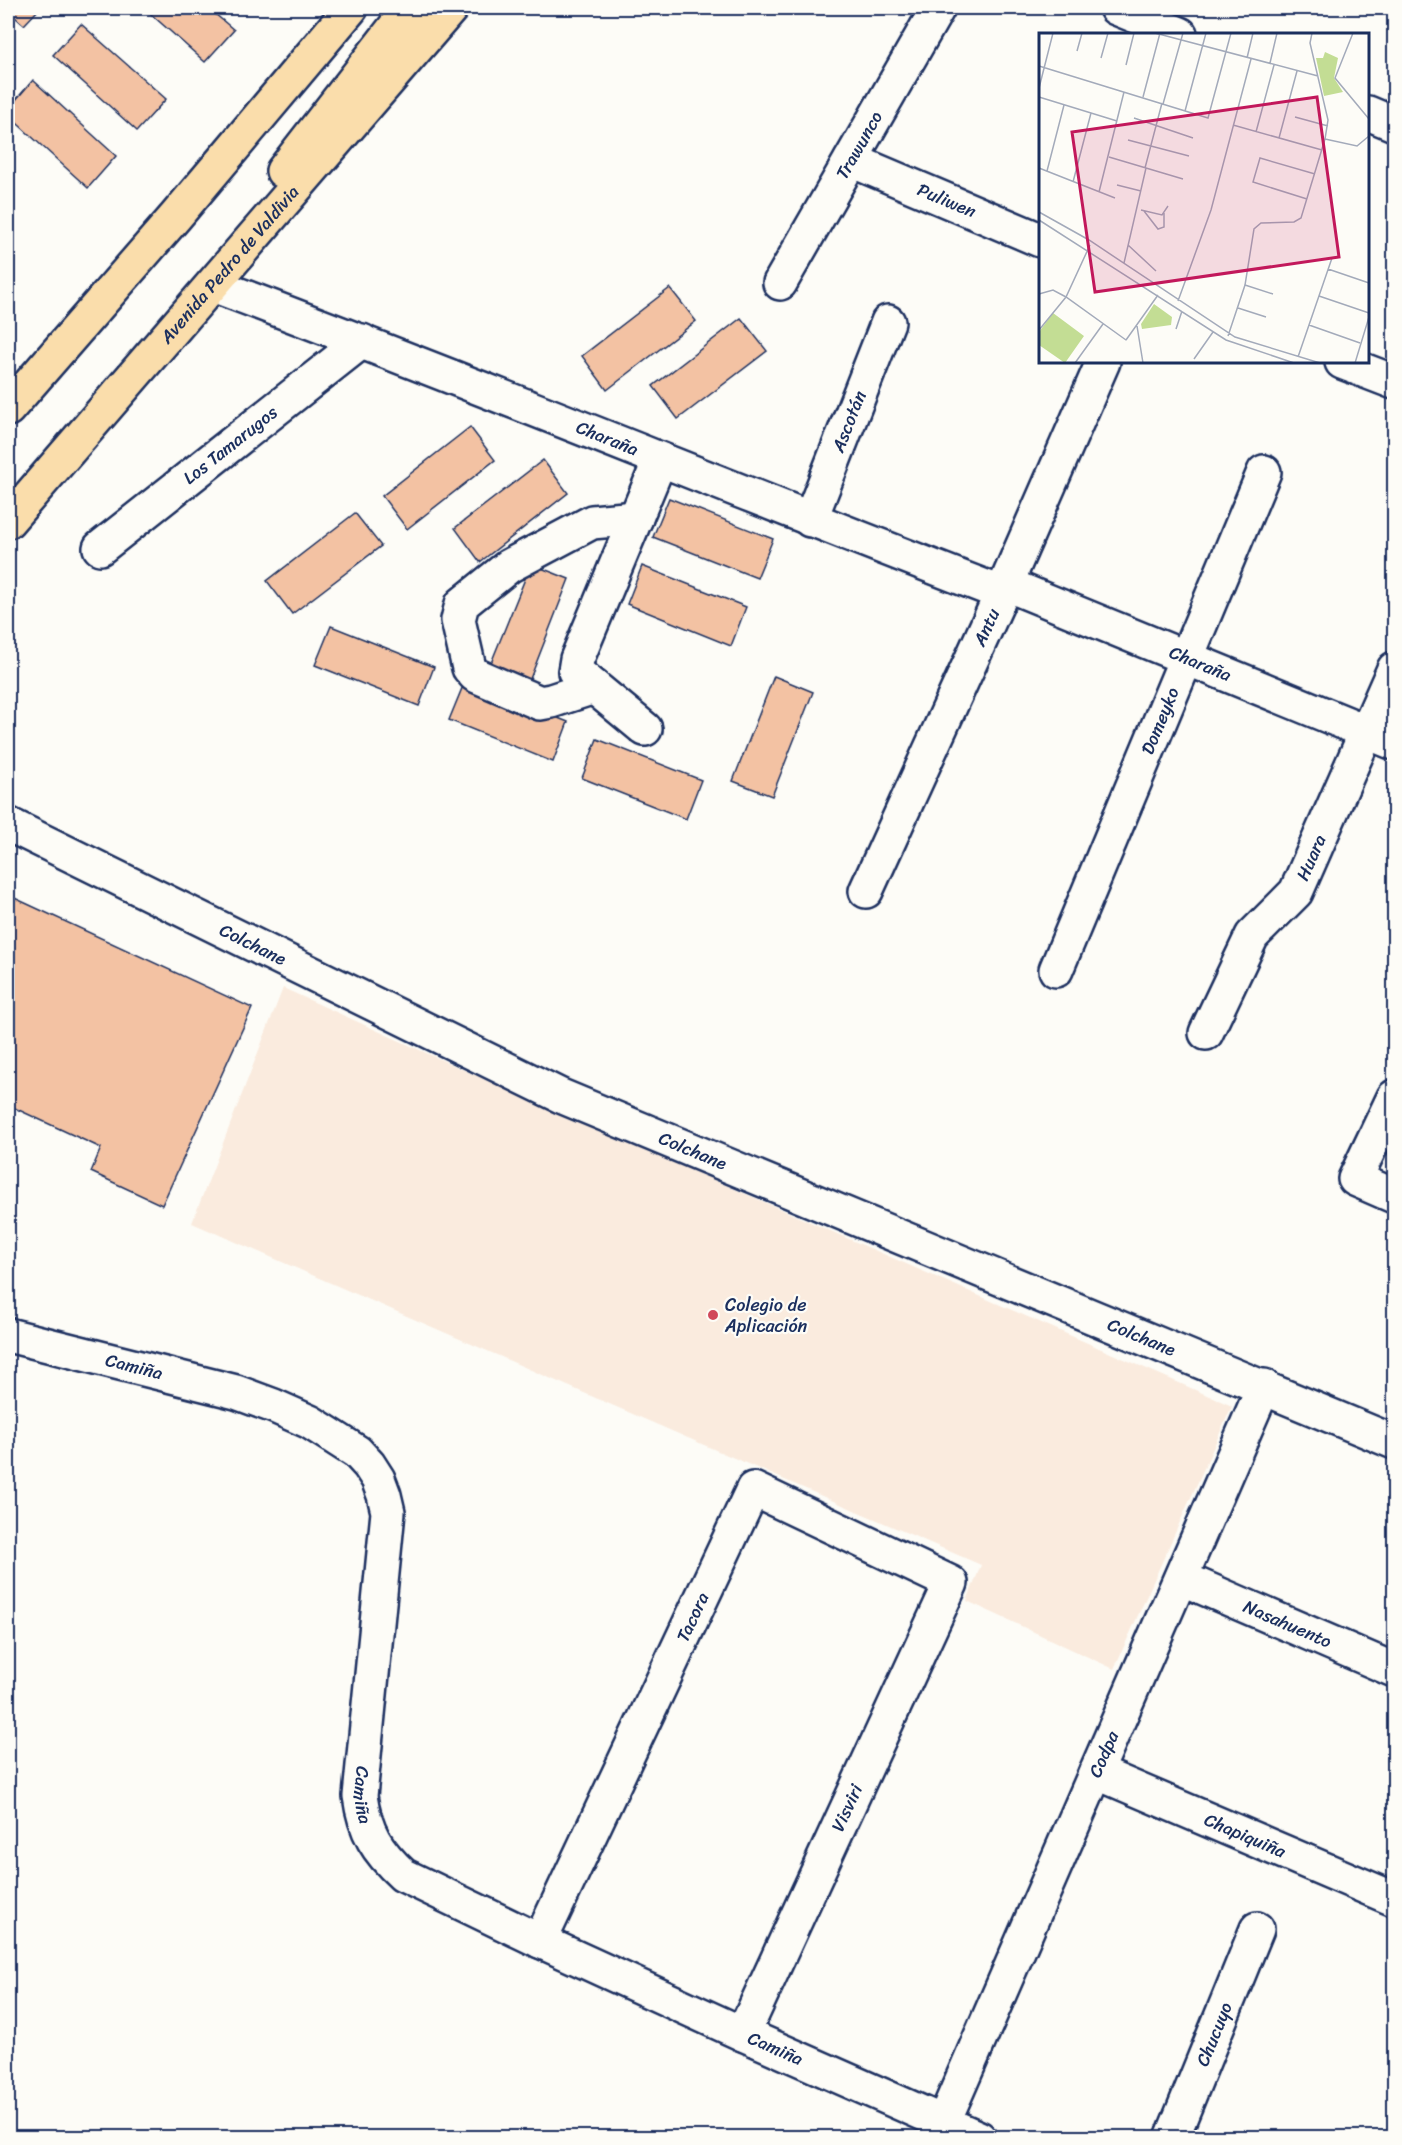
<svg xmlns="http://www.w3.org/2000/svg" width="1402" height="2145" font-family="Sriracha,sans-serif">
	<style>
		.built { fill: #faebde }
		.building { fill: #f3c2a3; stroke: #1b2f5e; stroke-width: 1.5 }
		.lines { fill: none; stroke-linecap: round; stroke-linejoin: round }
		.street-casing { stroke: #1b2f5e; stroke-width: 38 }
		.primary-casing { stroke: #1b2f5e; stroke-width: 38 }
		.street { stroke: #fdfcf7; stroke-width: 33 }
		.primary { stroke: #faddab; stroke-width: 33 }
		.poi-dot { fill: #d1495b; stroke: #fdfcf7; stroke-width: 2 }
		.labels { text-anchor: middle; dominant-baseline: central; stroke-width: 4.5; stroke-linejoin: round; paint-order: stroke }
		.street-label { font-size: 18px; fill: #1b2f5e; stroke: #fdfcf7 }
		.poi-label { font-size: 18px; fill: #1b2f5e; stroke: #fdfcf7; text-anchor: start }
		.inset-road { fill: none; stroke: #a3aaba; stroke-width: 1.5 }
		.view { fill: #c2185b; fill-opacity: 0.15; stroke: #c2185b; stroke-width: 3 }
		.inset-edge { fill: none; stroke: #1b2f5e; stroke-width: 3 }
	</style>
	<rect width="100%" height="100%" fill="#fdfcf7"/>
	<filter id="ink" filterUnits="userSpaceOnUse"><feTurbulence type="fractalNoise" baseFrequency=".0167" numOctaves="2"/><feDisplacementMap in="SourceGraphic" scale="12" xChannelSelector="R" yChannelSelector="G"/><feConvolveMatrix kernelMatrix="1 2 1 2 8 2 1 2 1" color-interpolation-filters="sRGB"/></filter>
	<g filter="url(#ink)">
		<path class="built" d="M283,988l254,115 695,303 -118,263 -147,-68 14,-36 -789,-342z"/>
		<path class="building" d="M8,8h32l-16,17 -16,-14z
			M144,8h64l26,22 -29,32z
			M81,24l85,75 -29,32 -84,-76z
			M33,80l83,76 -28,32 -80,-73v-6z
			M670,288l26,33 -89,69 -25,-34z
			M741,318l26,33 -89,68 -25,-33z
			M470,427l25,33 -88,69 -25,-33z
			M543,460l25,33 -88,69 -25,-34z
			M669,498l104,41 -16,39 -104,-41z
			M355,513l26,33 -89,68 -25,-33z
			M531,564l38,15 -41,105 -39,-16z
			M642,566l104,41 -15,39 -104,-42z
			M331,626l103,41 -15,39 -104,-41z
			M774,676l39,16 -41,104 -39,-15z
			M465,681l103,41 -15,40 -104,-42z
			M597,739l104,41 -15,39 -104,-41z
			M8,895l244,113 -90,197 -71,-33 10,-24 -93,-43z"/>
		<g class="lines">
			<g class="street-casing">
				<g id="street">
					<path d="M1116,8l64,26"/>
					<path d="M1368,113l26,11"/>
					<path id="s1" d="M851,160l189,80"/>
					<path id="s2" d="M780,283l158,-275"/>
					<path id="s3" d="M213,285c264,99 525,207 788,308"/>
					<path d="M1342,362l52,20"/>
					<path id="s4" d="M810,520l78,-198"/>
					<path id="s5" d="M100,548l262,-207"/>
					<path id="s6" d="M1006,584l388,159"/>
					<path d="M594,687l-43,14 -11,2 -65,-28 -6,-7 -11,-48 4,-16 47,-38 83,-44 44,-4"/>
					<path d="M645,729l-70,-58 2,-12 83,-199"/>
					<path id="s7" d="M8,824l553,272 833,346"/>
					<path id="s8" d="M866,891l140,-307 97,-222"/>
					<path id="s9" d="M1056,970l208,-498"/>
					<path id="s10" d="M1206,1033l46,-97 44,-44 98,-223"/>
					<path d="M1394,1097l-39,82 39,17"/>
					<path id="s11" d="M8,1335l228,57 38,14 36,16 47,30 12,13 9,14 6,16 4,17 -28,284c5,36 17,55 43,79l137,66 203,93 236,104"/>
					<path id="s12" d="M1181,1578l213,92"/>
					<path id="s13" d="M1096,1772l298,127"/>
					<path id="s14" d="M540,1941l213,-452 198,94 -208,451"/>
					<path id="s15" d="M944,2121l320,-735"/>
					<path id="s16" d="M1172,2138l85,-209"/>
				</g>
			</g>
			<g class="primary-casing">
				<g id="primary">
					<path d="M283,171l127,-163"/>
					<path d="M8,409l168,-193 175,-208"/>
					<path id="s17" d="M8,521l443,-513"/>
				</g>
			</g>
			<use href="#street" class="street"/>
			<use href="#primary" class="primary"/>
		</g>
	</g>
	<circle class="poi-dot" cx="713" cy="1315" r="6"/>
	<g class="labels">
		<g class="street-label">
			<text stroke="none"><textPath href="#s2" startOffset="159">Trawunco</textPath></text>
			<text stroke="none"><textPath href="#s1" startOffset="104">Puliwen</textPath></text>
			<text stroke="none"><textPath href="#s17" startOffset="339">Avenida Pedro de Valdivia</textPath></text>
			<text stroke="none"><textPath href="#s4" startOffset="106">Ascotán</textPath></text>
			<text stroke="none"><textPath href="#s3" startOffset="423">Charaña</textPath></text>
			<text stroke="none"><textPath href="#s5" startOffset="166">Los Tamarugos</textPath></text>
			<text stroke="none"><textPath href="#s8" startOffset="290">Antu</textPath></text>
			<text stroke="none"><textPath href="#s6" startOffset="210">Charaña</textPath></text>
			<text stroke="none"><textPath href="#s9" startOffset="270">Domeyko</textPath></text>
			<text stroke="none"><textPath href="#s10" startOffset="207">Huara</textPath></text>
			<text stroke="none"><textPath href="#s7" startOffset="273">Colchane</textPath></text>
			<text stroke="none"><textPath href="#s7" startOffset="759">Colchane</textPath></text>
			<text stroke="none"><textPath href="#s7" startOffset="1245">Colchane</textPath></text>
			<text stroke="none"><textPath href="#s11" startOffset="130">Camiña</textPath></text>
			<text stroke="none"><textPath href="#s14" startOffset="358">Tacora</textPath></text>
			<text stroke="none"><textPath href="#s12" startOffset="116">Nasahuento</textPath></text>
			<text stroke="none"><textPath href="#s15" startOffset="400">Codpa</textPath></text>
			<text stroke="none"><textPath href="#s11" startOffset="724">Camiña</textPath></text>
			<text transform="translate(847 1808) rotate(-65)">Visviri</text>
			<text stroke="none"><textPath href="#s13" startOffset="162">Chapiquiña</textPath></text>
			<text stroke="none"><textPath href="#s16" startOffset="112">Chucuyo</textPath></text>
			<text stroke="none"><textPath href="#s11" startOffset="1228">Camiña</textPath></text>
		</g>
		<g class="poi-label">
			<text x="725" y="1305">Colegio de<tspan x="725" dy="21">Aplicación</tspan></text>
		</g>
	</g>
	<g transform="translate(1039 33)">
		<rect width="330" height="330" fill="#fdfcf7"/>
		<path d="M286,19l13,6 -4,20 9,14 -19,4 -8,-38h7zM115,271l18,13 -1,8 -29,4 -1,-5zM14,280l31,23 -19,27 -26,-18v-13z" fill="#c3dd94"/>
		<path class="inset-road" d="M116,0l163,43M314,0l-18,45 34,41M38,18l5,-18M62,25l7,-25M208,25l6,-25M231,30l7,-30M87,32l8,-32M0,33l169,52 23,-85M0,55l14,-55M0,64l78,24M104,64l17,-64M124,71l20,-71M146,78l21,-78M256,84l33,9M95,85l59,20M194,92l89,25M217,99l18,-67M240,105l18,-67M286,106l32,7 12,-10M89,107l61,16M70,124l74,22M0,135l76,30M106,135l17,-65M8,138l17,-66M34,149l18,-69M78,152l24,6M60,159l25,-100M268,166l-54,-17 7,-24 55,16M102,177l21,5 6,-9M105,178l14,18 6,-2v-14M0,179l50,28 146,97 85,26M0,187l187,120 68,23M89,212l28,26M85,230l22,-95M289,236l41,14M206,252l28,9M0,261l14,-4 13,7 60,43M280,263l50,17M139,268l33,-91 40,-151M199,275l28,9M270,292l51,18M98,293l6,37M137,296l6,-18M0,297l27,-33 24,-52M189,303l17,-51 9,-56 7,-6 33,-1 7,-4 24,-79 3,-19 -18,-77 2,-10M87,307l32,-45M259,324l34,-99M155,326l19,-27M36,330l28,-39M316,330l14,-46"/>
		<path class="view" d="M278,64l22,160 -244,35 -23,-160z"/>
		<rect width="330" height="330" class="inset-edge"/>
	</g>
	<rect width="1402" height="2145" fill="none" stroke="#fdfcf7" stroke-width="30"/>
	<rect x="15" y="15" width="1372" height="2115" fill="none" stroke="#1b2f5e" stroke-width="2" filter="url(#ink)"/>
</svg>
